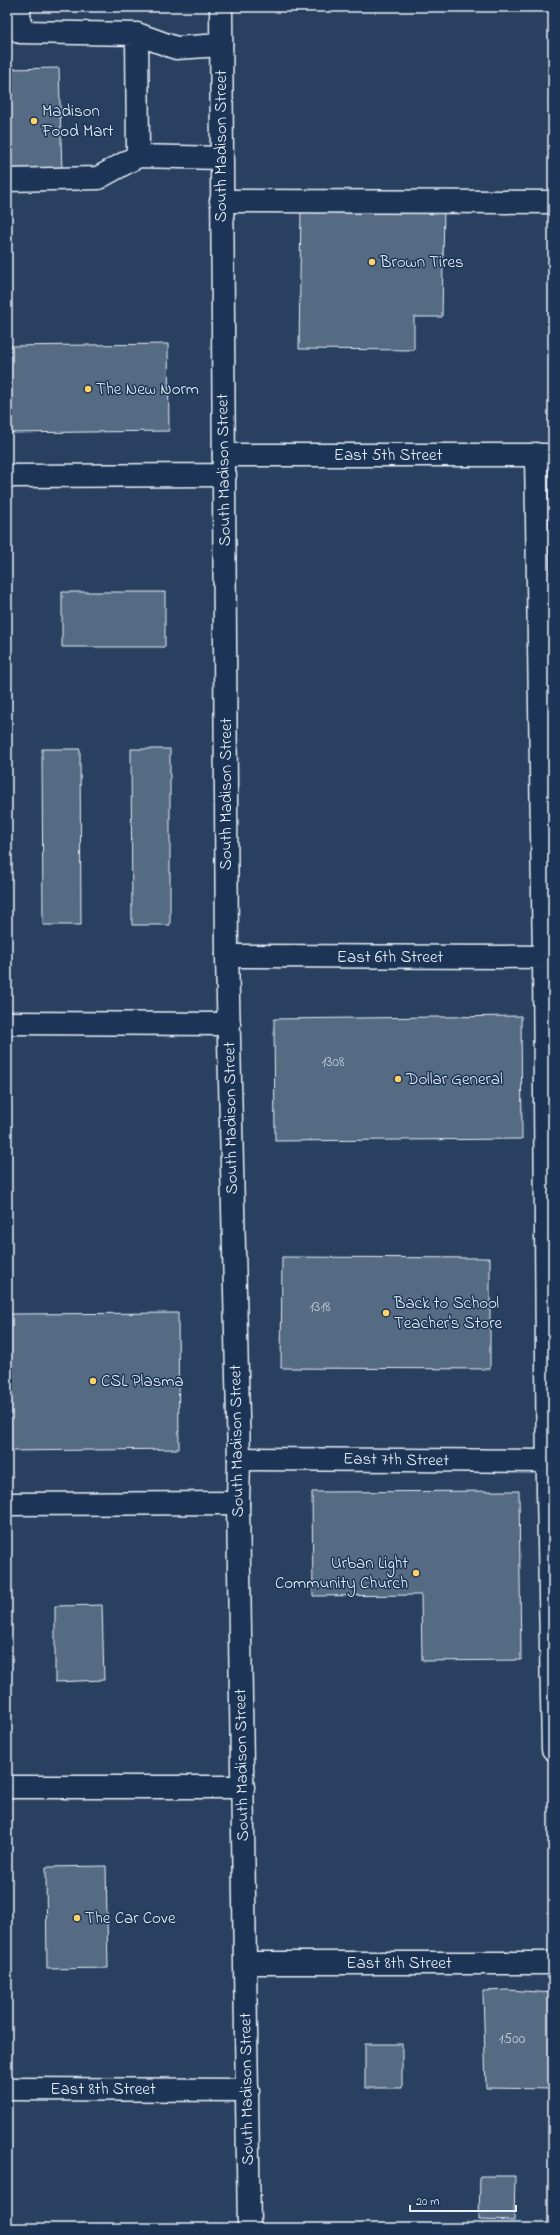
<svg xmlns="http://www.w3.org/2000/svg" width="560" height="2235" font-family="'Indie Flower',sans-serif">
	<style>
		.building { fill: #556a83; stroke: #e8f1f8 }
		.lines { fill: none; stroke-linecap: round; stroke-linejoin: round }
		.minor-casing { stroke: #e8f1f8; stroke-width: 25 }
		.major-casing { stroke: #e8f1f8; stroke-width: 25 }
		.minor { stroke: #1d3557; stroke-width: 22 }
		.major { stroke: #1d3557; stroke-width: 22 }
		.poi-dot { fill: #ffd166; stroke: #1d3557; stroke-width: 1.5 }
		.labels { text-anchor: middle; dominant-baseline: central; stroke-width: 3; stroke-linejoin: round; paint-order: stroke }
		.number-label { font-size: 15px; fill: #c3cfdb }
		.poi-label { font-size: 17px; fill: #e8f1f8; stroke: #1d3557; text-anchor: start }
		.street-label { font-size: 17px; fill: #e8f1f8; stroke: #1d3557 }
	</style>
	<rect width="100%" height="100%" fill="#294061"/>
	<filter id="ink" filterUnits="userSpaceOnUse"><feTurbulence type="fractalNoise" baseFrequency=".025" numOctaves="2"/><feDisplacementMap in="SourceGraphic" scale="8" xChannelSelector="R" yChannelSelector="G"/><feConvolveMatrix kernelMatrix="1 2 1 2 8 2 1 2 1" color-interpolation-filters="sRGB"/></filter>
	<g filter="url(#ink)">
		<path class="building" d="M59,68l3,105 -55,1v-105z
			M301,207l143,1 -2,109h-28v33l-115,-1z
			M168,344l1,87 -162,2v-87z
			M62,592h103v55h-103z
			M42,749h38l1,176h-38z
			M131,749h39v176h-38z
			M521,1016l1,123 -247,2 -1,-122z
			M282,1257l208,1v111l-209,-1z
			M178,1313l1,136 -172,2v-137z
			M519,1491l2,169 -99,1 -1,-66 -108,1 -1,-104z
			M102,1605l2,75 -49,2v-76z
			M106,1866l2,102 -61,1 -1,-102z
			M508,1990l45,3v96l-67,-1 -3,-97z
			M365,2044h37v44h-37z
			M480,2176h35l-1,45 -35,-1z"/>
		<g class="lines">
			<g class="minor-casing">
				<path id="minor" d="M19,7l1,25 117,2 1,122 83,2
					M137,34l39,14 45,-3
					M7,180l91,-2 40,-22
					M221,201l332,1
					M536,454l8,504 4,533 5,258
					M224,455h329
					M7,476l218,-1
					M227,956l326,1
					M7,1023l222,1
					M239,1459l314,2
					M7,1504l231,-1
					M7,1787h236
					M246,1963h307
					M7,2089l241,1"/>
			</g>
			<g class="major-casing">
				<path id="major" d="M221,7l6,949 12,503 -1,44 11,725"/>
			</g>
			<use href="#minor" class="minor"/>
			<use href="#major" class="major"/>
		</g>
	</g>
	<g class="poi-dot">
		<circle cx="34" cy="121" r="4"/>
		<circle cx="372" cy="262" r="4"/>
		<circle cx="88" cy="389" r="4"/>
		<circle cx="398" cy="1079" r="4"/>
		<circle cx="386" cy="1313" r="4"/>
		<circle cx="93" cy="1381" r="4"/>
		<circle cx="416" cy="1573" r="4"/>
		<circle cx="77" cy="1918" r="4"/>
	</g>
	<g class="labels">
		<g class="number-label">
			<text x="333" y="1062">1308</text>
			<text x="320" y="1307">1318</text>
			<text x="512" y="2039">1500</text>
		</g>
		<g class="poi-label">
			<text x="42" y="111">Madison<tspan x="42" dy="20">Food Mart</tspan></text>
			<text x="380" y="262">Brown Tires</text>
			<text x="96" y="389">The New Norm</text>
			<text x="406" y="1079">Dollar General</text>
			<text x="394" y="1303">Back to School<tspan x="394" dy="20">Teacher's Store</tspan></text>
			<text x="101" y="1381">CSL Plasma</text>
			<text x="408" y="1563" text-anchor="end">Urban Light<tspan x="408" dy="20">Community Church</tspan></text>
			<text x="85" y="1918">The Car Cove</text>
		</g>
		<g class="street-label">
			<text transform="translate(221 146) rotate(-90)">South Madison Street</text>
			<text x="388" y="455">East 5th Street</text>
			<text transform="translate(224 470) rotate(-91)">South Madison Street</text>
			<text transform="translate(226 794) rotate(-90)">South Madison Street</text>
			<text x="390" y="957">East 6th Street</text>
			<text transform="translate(231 1118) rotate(-91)">South Madison Street</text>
			<text transform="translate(237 1441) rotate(-91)">South Madison Street</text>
			<text transform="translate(396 1460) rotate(1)">East 7th Street</text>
			<text transform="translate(242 1765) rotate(-91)">South Madison Street</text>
			<text x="399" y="1963">East 8th Street</text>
			<text x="103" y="2089">East 8th Street</text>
			<text transform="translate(247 2089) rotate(-91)">South Madison Street</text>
		</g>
	</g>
	<rect width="560" height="2235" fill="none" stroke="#1d3557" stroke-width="24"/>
	<rect x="12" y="12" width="536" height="2211" fill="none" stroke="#e8f1f8" stroke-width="1.5" filter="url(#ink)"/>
	<path d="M410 2205v6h106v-6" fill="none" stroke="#e8f1f8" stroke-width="2"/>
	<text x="416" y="2205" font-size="12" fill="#e8f1f8" stroke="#1d3557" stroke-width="3" paint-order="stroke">20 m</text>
</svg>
